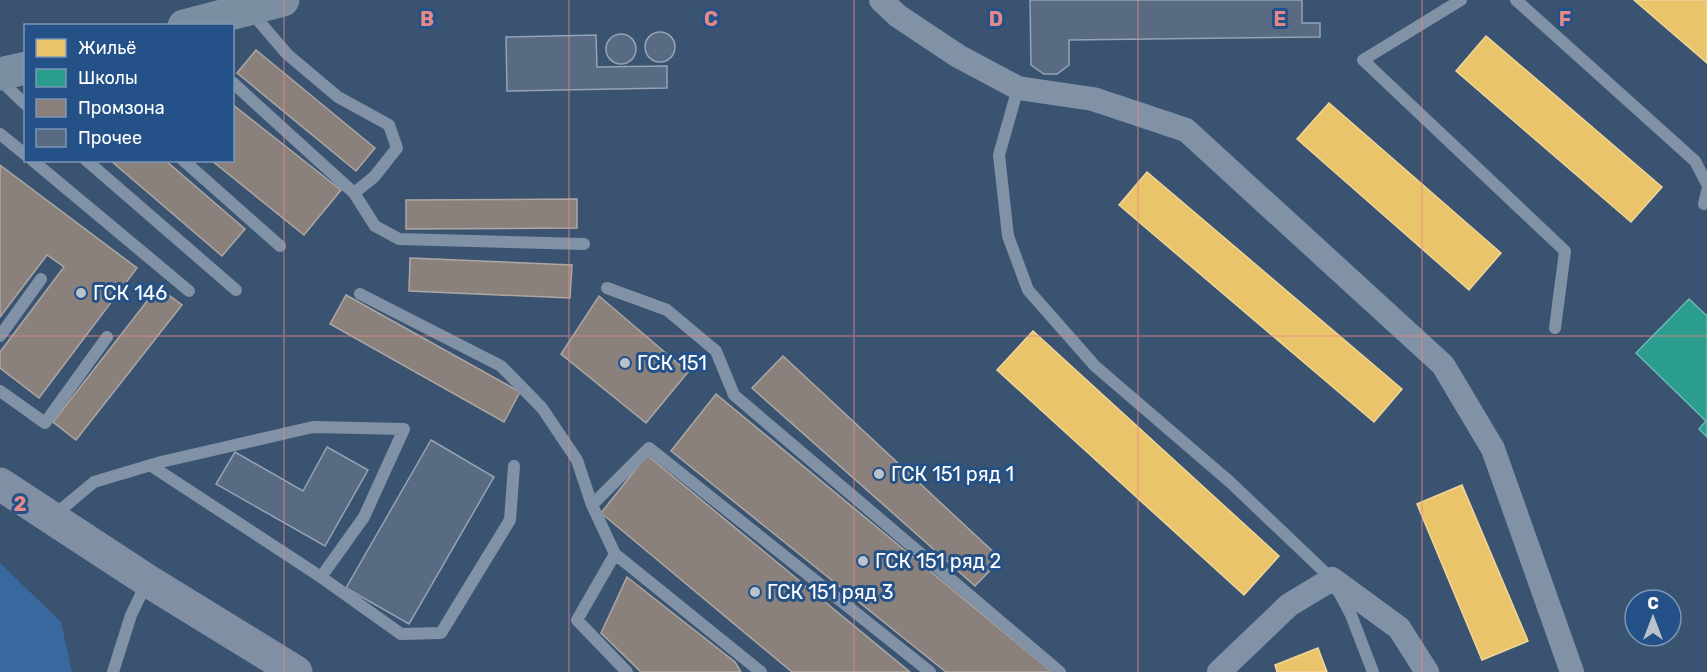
<svg xmlns="http://www.w3.org/2000/svg" width="1707" height="672" font-family="Rubik,sans-serif">
	<style>
		.green { fill: #38689d }
		.homes { fill: #e9c46a; stroke: #f0d697; stroke-width: 1.5 }
		.schools { fill: #2a9d8f; stroke: #6abab1; stroke-width: 1.5 }
		.industry { fill: #8a817c; stroke: #ada7a3; stroke-width: 1.5 }
		.building { fill: #586b83; stroke: #95a3b4; stroke-width: 1.5 }
		.lines { fill: none; stroke-linecap: round; stroke-linejoin: round }
		.lane { stroke: #8192a6; stroke-width: 12 }
		.street { stroke: #8192a6; stroke-width: 24 }
		.secondary { stroke: #7c8ea2; stroke-width: 33 }
		.primary { stroke: #808fa4; stroke-width: 33 }
		.grid { fill: none; stroke: #e88989; stroke-width: 1.5; stroke-opacity: 0.55 }
		.poi-dot { fill: #bac3cd; stroke: #245187; stroke-width: 2 }
		.labels { text-anchor: middle; dominant-baseline: central; stroke-width: 6; stroke-linejoin: round; paint-order: stroke }
		.poi-label { font-size: 20px; fill: #fff; stroke: #245187; text-anchor: start }
		.grid-label { font-size: 20px; text-anchor: middle; font-weight: bold; fill: #e88989; stroke: #245187; stroke-width: 6; stroke-linejoin: round; paint-order: stroke }
	</style>
	<rect width="100%" height="100%" fill="#3a5371"/>
	<path class="green" d="M0,563l61,59 11,50h-72z"/>
	<path class="homes" d="M1634,0h73v63z
		M1486,36l176,151 -31,35 -175,-151z
		M1329,103l172,150 -32,37 -172,-151z
		M1147,172l255,217 -28,33 -255,-217z
		M1033,331l246,225 -35,39 -247,-225z
		M1462,485l66,156 -46,19 -65,-156z
		M1318,648l9,24h-50l-2,-7z"/>
	<path class="schools" d="M1689,299l18,17v121l-8,-8 7,-8 -70,-68z"/>
	<path class="industry" d="M256,50l119,98 -19,23 -119,-98z
		M232,104l109,86 -37,45 -93,-75h21z
		M110,160h55l80,69 -23,27z
		M0,165l137,103 -98,130 -39,-30v-16l64,-85 -17,-12 -47,62z
		M577,199v29l-171,1v-29z
		M410,258l162,7 -2,33 -161,-7z
		M158,287l24,18 -106,135 -23,-18z
		M346,295l174,97 -16,30 -174,-98z
		M599,296l89,76 -42,51 -85,-69z
		M783,356l218,203 -26,27 -223,-198z
		M716,394l336,278h-106l-275,-221z
		M647,455l263,217h-118l-191,-159z
		M627,577l108,85 6,10h-100l-40,-39z"/>
	<path class="building" d="M1030,0h272v23h18v14l-251,3v25l-12,9h-13l-13,-9z
		M645 47a15 15 0 1 1 30 0a15 15 0 1 1-30 0Z
		M606 49a15 15 0 1 1 30 0a15 15 0 1 1-30 0Z
		M596,35l1,32 70,-1v22l-160,3 -1,-54z
		M431,440l63,37 -85,147 -63,-36z
		M327,447l41,23 -43,76 -109,-62 19,-32 68,39z"/>
	<g class="lines">
		<path class="lane" d="M1461,0l-98,60 202,191 -10,77
			M1516,0l179,161 12,23
			M251,12l36,42 51,43 51,28 8,23 -23,29 -20,16
			M0,80l26,25
			M232,82l122,111 21,33 24,13 185,5
			M1018,88l-19,67 9,81 20,54 67,76 135,116 102,97 19,36 22,57
			M0,134l26,21
			M32,160l157,131
			M86,160l150,130
			M183,160l97,86
			M1704,204l3,-13
			M607,288l60,22 49,41 18,44 326,277
			M360,294l141,72 41,42 35,52 15,45
			M0,336l41,-57
			M0,391l45,32 62,-86
			M150,465l171,112
			M52,517l42,-35 67,-20 152,-35 91,2 -40,88 -43,60 80,57 40,-1 69,-113 4,-54
			M615,554l-23,-49 57,-57 281,224
			M113,672l18,-57 16,-33
			M627,672l-50,-52 38,-66 146,118"/>
		<path class="street" d="M881,0l17,16 60,40 60,32 75,11 93,31 257,235 50,84 79,223
			M1219,672l70,-67 43,-26 67,49 28,44"/>
		<path class="secondary" d="M184,26l99,-26
			M0,74l26,-6"/>
		<path class="primary" d="M0,484l148,97 148,91"/>
	</g>
	<path class="grid" d="M284,0v672M569,0v672M854,0v672M1138,0v672M1422,0v672M0,336h1707"/>
	<g class="poi-dot">
		<circle cx="81" cy="293" r="6"/>
		<circle cx="625" cy="363" r="6"/>
		<circle cx="879" cy="474" r="6"/>
		<circle cx="863" cy="561" r="6"/>
		<circle cx="755" cy="592" r="6"/>
	</g>
	<g class="labels">
		<g class="poi-label">
			<text x="93" y="293">ГСК 146</text>
			<text x="637" y="363">ГСК 151</text>
			<text x="891" y="474">ГСК 151 ряд 1</text>
			<text x="875" y="561">ГСК 151 ряд 2</text>
			<text x="767" y="592">ГСК 151 ряд 3</text>
		</g>
	</g>
	<g class="grid-label">
		<text x="427" y="26">B</text>
		<text x="711" y="26">C</text>
		<text x="996" y="26">D</text>
		<text x="1280" y="26">E</text>
		<text x="1565" y="26">F</text>
		<text x="20" y="511">2</text>
	</g>
	<rect x="24" y="24" width="210" height="138" fill="#245187" stroke="#7c97b7" stroke-width="1.5"/>
	<rect x="36" y="39" width="30" height="18" fill="#e9c46a" stroke="#7c97b7" stroke-width="1.5"/>
	<text x="78" y="54" font-size="18" fill="#ffffff">Жильё</text>
	<rect x="36" y="69" width="30" height="18" fill="#2a9d8f" stroke="#7c97b7" stroke-width="1.5"/>
	<text x="78" y="84" font-size="18" fill="#ffffff">Школы</text>
	<rect x="36" y="99" width="30" height="18" fill="#8a817c" stroke="#7c97b7" stroke-width="1.5"/>
	<text x="78" y="114" font-size="18" fill="#ffffff">Промзона</text>
	<rect x="36" y="129" width="30" height="18" fill="#586b83" stroke="#7c97b7" stroke-width="1.5"/>
	<text x="78" y="144" font-size="18" fill="#ffffff">Прочее</text>
	<g transform="translate(1653 618)"><circle r="28" fill="#245187" stroke="#7c97b7" stroke-width="1.5"/>
	<path d="M0-4.5L10 22L0 15L-10 22Z" fill="#bac3cd"/>
	<text y="-9" font-size="16" font-weight="bold" text-anchor="middle" fill="#ffffff">С</text>
	</g>
</svg>
